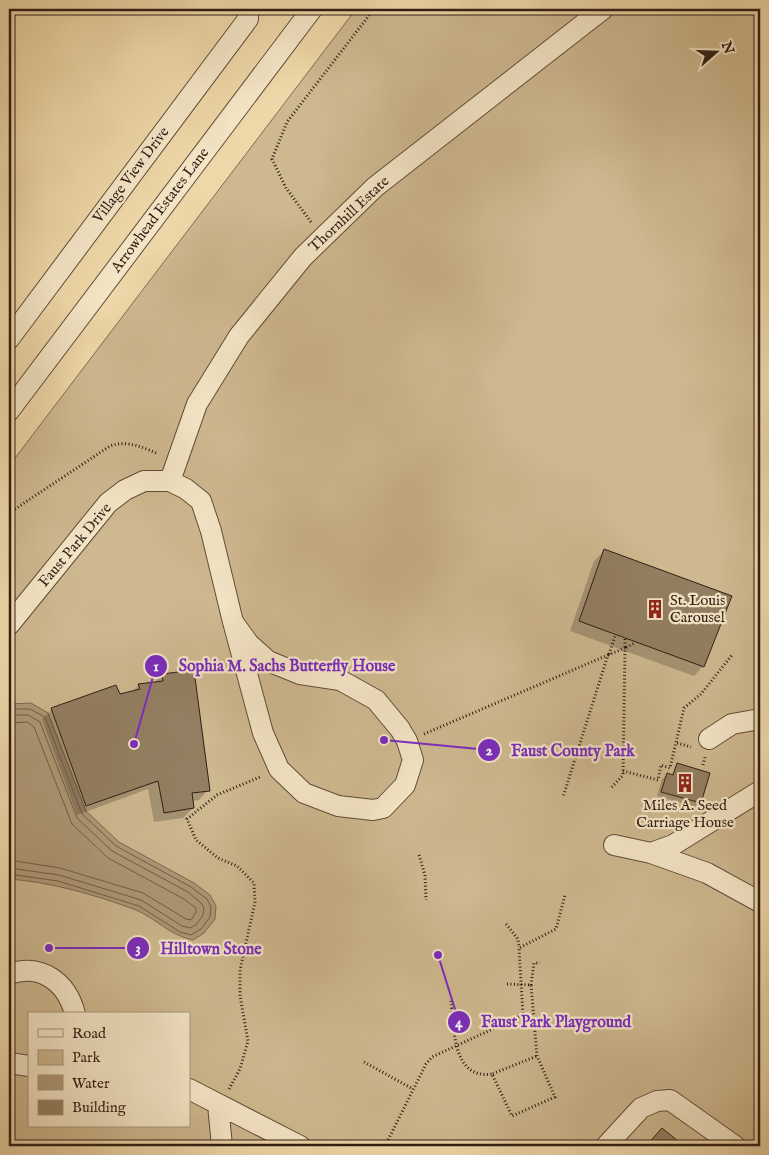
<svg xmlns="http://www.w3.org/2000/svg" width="769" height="1155" font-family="'IM FELL English',serif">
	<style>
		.green { fill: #ceb88f; stroke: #806b52; fill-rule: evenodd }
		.water { fill: #ae9876; stroke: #7c674f }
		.shadow { fill: #0003 }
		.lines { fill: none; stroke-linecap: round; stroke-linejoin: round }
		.shore { stroke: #705b46; stroke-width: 1 }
		.building { fill: #937e61; stroke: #311e15 }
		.minor-casing { stroke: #604c3a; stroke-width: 22 }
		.path { stroke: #311e15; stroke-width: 3; stroke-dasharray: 1 2.5; stroke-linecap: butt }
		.minor { stroke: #f4e5c6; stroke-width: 20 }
		.labels { text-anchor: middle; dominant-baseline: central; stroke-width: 4.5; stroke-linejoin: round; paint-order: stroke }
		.street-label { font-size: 15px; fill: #311e15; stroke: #f4e5c6 }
		.poi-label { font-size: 15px; fill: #311e15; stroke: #f4e5c6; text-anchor: start }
		.leader { fill: none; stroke: #7b2cbf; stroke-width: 2 }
		.callout-dot { fill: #7b2cbf; stroke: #f4e5c6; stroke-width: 2 }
		.mark-label { font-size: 15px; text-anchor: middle; font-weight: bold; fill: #fff }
		.callout-label { font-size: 16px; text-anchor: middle; font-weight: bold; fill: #7b2cbf; stroke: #f4e5c6; stroke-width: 4.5; stroke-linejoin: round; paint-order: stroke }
	</style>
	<rect width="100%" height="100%" fill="#eed7a8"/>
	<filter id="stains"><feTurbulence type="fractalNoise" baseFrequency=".004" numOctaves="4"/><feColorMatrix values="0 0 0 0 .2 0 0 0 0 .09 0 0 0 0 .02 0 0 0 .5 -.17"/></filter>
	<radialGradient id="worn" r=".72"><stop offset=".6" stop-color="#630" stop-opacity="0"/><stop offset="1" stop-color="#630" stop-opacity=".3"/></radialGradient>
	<path class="green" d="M356,9h404v1137h-751v-680zM29,1014h160v112h-160z"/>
	<path class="water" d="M31,703l17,10 38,98 33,31 75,41 16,12 6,11 -1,13 -11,14 -11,7c-24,-5 -36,-21 -57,-30 -40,-15 -85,-28 -127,-31v-175z"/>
	<path class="shadow" d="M604,551l99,115 -9,10 -124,-45 24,-70z
		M162,675l46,115 -9,10 -7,1 1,7 -10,10 -29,4 -6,-33 -71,26 -35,-96 10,-10 80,-17 7,-7 15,-2z
		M677,765l23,38 -5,4 -38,-11 5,-17 5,-4 4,1z"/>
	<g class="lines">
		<path class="shore" d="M9,709h21l15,8 37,97 34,32 75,41 16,12 4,8 -1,10 -9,12 -10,6 -11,-3 -41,-26 -81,-25 -49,-7
			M9,715h19l12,7 37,96 35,33 76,41 13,11 3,5 -1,7 -7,10 -6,3 -8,-2 -41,-26 -82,-25 -50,-7
			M9,723l18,-1 7,5 38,97 36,34 76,41 12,9v4l-5,8 -5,-1 -43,-26 -83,-25 -51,-8"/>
	</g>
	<path class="building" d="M604,549l128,47 -28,71 -125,-46z
		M194,670l16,121 -18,2 2,15 -30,5 -6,-32 -72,25 -35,-98 65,-23 4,9 20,-5 -2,-5 25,-3 -1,-7z
		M677,763l33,10 -9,30 -40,-11 6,-19 6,2z
		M662,1128l22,18h-38z"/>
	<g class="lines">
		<g class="minor-casing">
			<path id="minor" d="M9,339l239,-320v-10
				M9,411l303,-402
				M170,481l27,-77 42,-68 64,-79 72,-70 228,-178
				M9,625l99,-122 17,-13 19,-9h26l16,8 15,12 10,30 22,91 30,111 16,36 25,24 34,13 35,4 10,-2 22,-23 8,-25 -6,-19 -7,-12 -24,-29 -36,-20 -40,-6 -32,-13 -19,-17 -16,-22
				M709,739l23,-15 28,-5
				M614,845l37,8 56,20 53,29
				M651,853l22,-8 87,-54
				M9,974c32,-11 58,8 66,40
				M9,1063l20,3
				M189,1089l111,57
				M218,1105l4,41
				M606,1146l35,-38 16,-7 13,-1 65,46"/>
		</g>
		<path class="path" d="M311,222l-25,-34 -14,-29 15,-37 87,-113
			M9,513l101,-67c16,-6 33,1 48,8
			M625,639v9l10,-5
			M609,654l6,-18
			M608,655l17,-7 -2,127 -12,13
			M424,734l184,-79 -45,142
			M677,743l14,4
			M703,765l2,-8
			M623,771l35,9 3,-15 9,3 14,-60 17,-14 31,-39
			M419,855l6,20 1,25
			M506,924l12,15 1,9
			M507,984l24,1 6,71 18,41 -43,19 -20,-42 45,-18
			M531,985l3,-22h6
			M451,1001c3,26 1,79 41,73
			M364,1062l49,27
			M229,1089l11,-20 8,-28 -8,-45v-26l15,-68 -1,-19 -17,-17 -19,-8 -22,-18 -9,-21 30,-24 43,-18
			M385,1146l41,-82 6,-7 91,-42 -4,-67 37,-19 9,-34"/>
		<use href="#minor" class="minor"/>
	</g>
	<defs>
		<g id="building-bare" transform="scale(1.5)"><path d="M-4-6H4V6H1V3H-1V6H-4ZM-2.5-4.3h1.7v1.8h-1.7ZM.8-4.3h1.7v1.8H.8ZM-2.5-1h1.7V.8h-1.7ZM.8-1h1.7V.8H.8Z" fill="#8f2418" stroke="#f4e5c6" stroke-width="2.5" paint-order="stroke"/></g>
	</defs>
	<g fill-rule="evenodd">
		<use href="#building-bare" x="655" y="609"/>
		<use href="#building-bare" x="685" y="783"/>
	</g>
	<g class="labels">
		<g class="street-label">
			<text transform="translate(131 175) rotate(-53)">Village View Drive</text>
			<text transform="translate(160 210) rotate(-53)">Arrowhead Estates Lane</text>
			<text transform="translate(349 214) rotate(-43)">Thornhill Estate</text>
			<text transform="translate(75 545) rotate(-50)">Faust Park Drive</text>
		</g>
		<g class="poi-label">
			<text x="670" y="600">St. Louis<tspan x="670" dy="17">Carousel</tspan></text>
			<text x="685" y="805" text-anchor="middle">Miles A. Seed<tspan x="685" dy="17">Carriage House</tspan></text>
		</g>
	</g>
	<path class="leader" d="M134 744L156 666M384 740L489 750M49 948L138 948M438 955L459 1022"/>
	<g class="callout-dot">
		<circle cx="134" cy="744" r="5"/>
		<circle cx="384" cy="740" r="5"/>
		<circle cx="49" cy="948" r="5"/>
		<circle cx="438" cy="955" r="5"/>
		<circle cx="156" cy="666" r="12"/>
		<circle cx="489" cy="750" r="12"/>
		<circle cx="138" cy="948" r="12"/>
		<circle cx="459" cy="1022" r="12"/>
	</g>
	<g class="mark-label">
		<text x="156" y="671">1</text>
		<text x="489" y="755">2</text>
		<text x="138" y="953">3</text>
		<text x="459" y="1027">4</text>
	</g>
	<g class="callout-label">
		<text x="287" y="671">Sophia M. Sachs Butterfly House</text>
		<text x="573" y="756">Faust County Park</text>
		<text x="211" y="954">Hilltown Stone</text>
		<text x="556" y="1027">Faust Park Playground</text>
	</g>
	<rect width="769" height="1155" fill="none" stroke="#eed7a8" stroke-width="30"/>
	<rect x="10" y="10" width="749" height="1135" fill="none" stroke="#311e15" stroke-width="2.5"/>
	<rect x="15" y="15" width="739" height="1125" fill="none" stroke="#311e15"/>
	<rect x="28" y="1012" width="162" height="115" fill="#f4e5c6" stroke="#a6957f"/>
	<rect x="38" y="1029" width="25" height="8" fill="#f4e5c6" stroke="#a6957f"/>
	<text x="72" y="1038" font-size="15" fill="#311e15">Road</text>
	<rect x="38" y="1050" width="25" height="15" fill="#ceb88f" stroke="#a6957f"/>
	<text x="72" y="1062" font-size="15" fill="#311e15">Park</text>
	<rect x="38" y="1075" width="25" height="15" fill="#ae9876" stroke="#a6957f"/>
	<text x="72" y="1088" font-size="15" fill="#311e15">Water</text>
	<rect x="38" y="1100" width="25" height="15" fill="#937e61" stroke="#a6957f"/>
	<text x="72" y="1112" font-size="15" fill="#311e15">Building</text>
	<g transform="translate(716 52) rotate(70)" stroke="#f4e5c6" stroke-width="4" paint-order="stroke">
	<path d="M0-4L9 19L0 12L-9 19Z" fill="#311e15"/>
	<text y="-8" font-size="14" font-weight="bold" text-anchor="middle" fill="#311e15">N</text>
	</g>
	<rect width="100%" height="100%" filter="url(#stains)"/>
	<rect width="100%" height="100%" fill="url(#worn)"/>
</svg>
